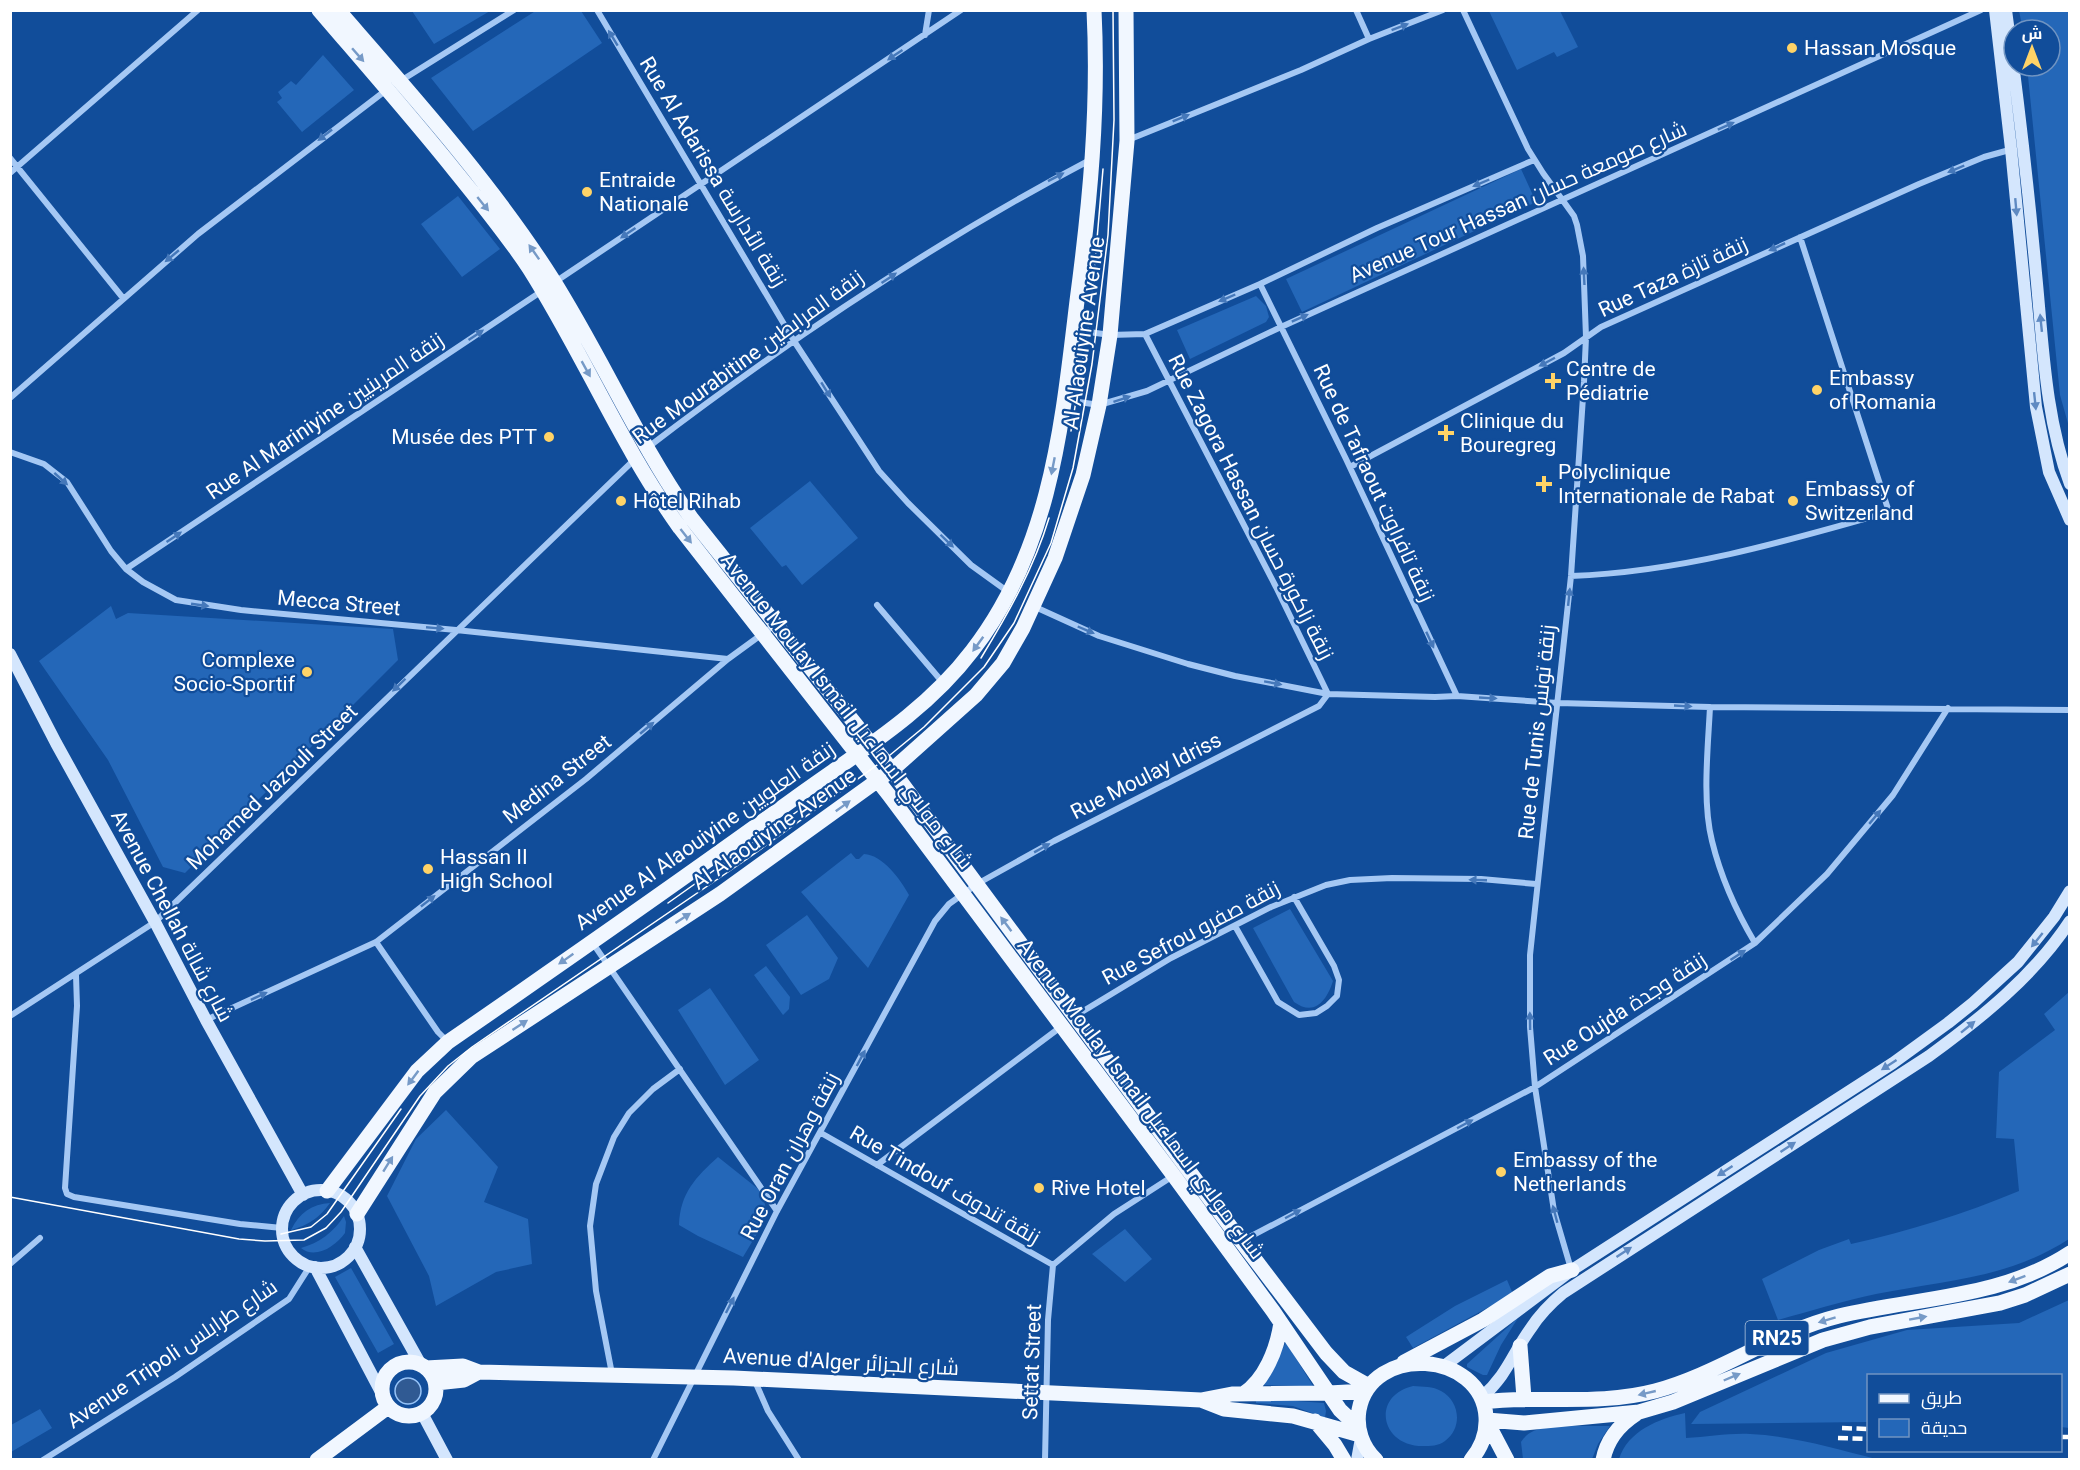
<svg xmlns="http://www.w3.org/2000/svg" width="2080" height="1470" font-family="Roboto,Cairo,sans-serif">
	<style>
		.green { fill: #2467b8 }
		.water { fill: #305a93; stroke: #96c3f7; stroke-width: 1.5 }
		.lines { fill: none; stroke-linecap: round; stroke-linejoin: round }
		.street { stroke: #a5c8f4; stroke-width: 6 }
		.secondary { stroke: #d4e6fd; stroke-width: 12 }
		.primary { stroke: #f1f7ff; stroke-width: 15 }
		.tram { stroke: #fff; stroke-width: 1.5 }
		.rail { stroke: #fff; stroke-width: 4.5; stroke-dasharray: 10 4.5; stroke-linecap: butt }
		.oneway { fill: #4578ba }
		.oneway2 { fill: #769ac7 }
		.oneway3 { fill: #5f8ac2 }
		.poi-dot { fill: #ffd367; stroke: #114d9a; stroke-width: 2 }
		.labels { text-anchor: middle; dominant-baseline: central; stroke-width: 4.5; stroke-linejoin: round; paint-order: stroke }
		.shield { fill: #114d9a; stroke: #b8cae1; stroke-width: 1.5 }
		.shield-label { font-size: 20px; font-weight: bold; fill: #fff }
		.poi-label { font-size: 21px; fill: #fff; stroke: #114d9a; text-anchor: start }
		.street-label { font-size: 21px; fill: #fff; stroke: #114d9a }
	</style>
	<rect width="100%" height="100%" fill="#114d9a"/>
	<path class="green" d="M537,10l44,1 21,32 -129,88 -42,-53z
		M412,11h78l-56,33z
		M1489,11h71l18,36 -21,10 -3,-5 -37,18z
		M2019,11h50v416l-9,-32 -33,-329h23v-36h-27z
		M323,55l31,35 -52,42 -25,-30 5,-4 -4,-6 13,-11 5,4z
		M1521,169l15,33 -234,110 -16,-33z
		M458,196l42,53 -38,28 -41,-53z
		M1256,296l10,10 3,11 -3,5 -76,37 -13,-29z
		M810,481l48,57 -56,47 -16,-20 -4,2 -32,-39z
		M111,606l5,13 12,-6 265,16 5,31 -213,213 -22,-6 -55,-107 -69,-99z
		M851,853l5,6h3l5,-5c19,1 37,26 45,41l-41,73 -67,-76z
		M1290,909l43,72c-6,19 -18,36 -39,21l-41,-74z
		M807,915l31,43 -9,21 -28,16 -35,-50z
		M766,966l24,31 -1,12 -6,6 -29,-40z
		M710,988l49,72 -34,25 -47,-75z
		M2069,992v247c-62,40 -123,41 -193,55 -33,7 -66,17 -98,26l-16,-41 57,-29 30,-11 2,5c58,-13 113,-30 168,-53l-5,-52 -18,-1 3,-66 56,-42 -11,-16z
		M446,1110l52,57 -14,35 44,17 4,45 -36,8 -60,34 -7,-30 -42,-80 29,-57z
		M718,1157l44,35 4,17 -2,13 -21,35 -45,-21 -19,-11c1,-32 17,-48 39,-68z
		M330,1203c-10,14 -21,22 -39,27 8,-17 21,-26 39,-27z
		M344,1216l2,6 -1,11c-9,13 -30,27 -44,15 18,-5 33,-16 43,-32z
		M1125,1229l27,30 -27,23 -33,-28z
		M351,1268l43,76 -16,9 -43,-76z
		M1507,1280l6,14 -100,54 -7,-11 49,-31z
		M2069,1300v128l-8,-1 -1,-51h-192v46l-177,2 9,-12 126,-59 81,-23 112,-7z
		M1518,1318l-17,27 -14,30h-4l-16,-8v-3z
		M1286,1342l27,44 -50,-1z
		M1413,1386c10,1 20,0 28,5 19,10 22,37 4,50 -7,5 -14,5 -22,5 -43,0 -52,-50 -10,-60z
		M1256,1401h40l28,2 2,8 -1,7 -32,-12 -37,-3z
		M40,1409l12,19 -41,24v-27z
		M1685,1413l1,25c21,-1 43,-5 64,-4 43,2 84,14 126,25h-257c9,-28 39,-40 66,-46z
		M1572,1426h38l-12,18 -6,15h-69l-2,-17c10,-17 34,-15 51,-16z"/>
	<path class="water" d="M395 1391a13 13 0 1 1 26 0a13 13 0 1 1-26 0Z"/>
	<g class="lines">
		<path class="street" d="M597,10l197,331 85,130 29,32 63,62 36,26
			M1356,10l13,29
			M1463,10l65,139 15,24 31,43 3,9 6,31 3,81 -2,45 -13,194 -41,379v72l5,60 19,124 17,58
			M925,35l4,-25
			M402,80l112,-70
			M1128,140l173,-70 68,-31 74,-29
			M10,158l113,140
			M10,173l188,-163
			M555,282l406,-272
			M1260,284l86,175 111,237
			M1075,330l35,5 35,-1 115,-50 117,-56 157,-68
			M10,398l188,-164 187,-143
			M1066,400l33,5 48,-14 134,-64 700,-317
			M647,448c140,-107 287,-206 443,-288
			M10,452l34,12 23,18 44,69 15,18 17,13 33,18 65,10 215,20 272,29
			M1350,467l214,-114 37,-26 318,-143 65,-27 29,-8
			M126,569l416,-278
			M1571,576c109,-4 213,-34 318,-64l-89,-275
			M877,605l67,79
			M1033,606l66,30 89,28 47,12 93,18 107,3 22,-1 101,7 152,4 360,3
			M1710,707c-2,40 -8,95 2,134 9,37 24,70 43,102
			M1235,926l43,76 21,13 17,-2 11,-7 10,-10 2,-16 -5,-14 -40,-69
			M376,942l62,90 9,9
			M592,942l185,269
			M76,975l1,31 -12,182 2,6 7,3 166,27 42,4
			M10,1016l145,-94 480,-463
			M1075,1016l96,-58 100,-51 55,-22 24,-5 42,-2 89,1 55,5
			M206,1020l170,-78 210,-163 142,-120 48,-35
			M821,1133l232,132
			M877,1165l185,-139
			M1242,1241l293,-154 220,-144 72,-69 66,-79 55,-87
			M10,1264l30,-26
			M1053,1265l61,-51 59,-38
			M612,1374l-16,-83 -6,-65 6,-42 18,-47 15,-24 24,-24 27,-20
			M754,1379l14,32 31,49
			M43,1460l132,-83 114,-78 21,-33
			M653,1460l124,-249 158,-290 14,-17 28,-20 77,-43 265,-135 9,-12 -52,-107 -131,-253
			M1045,1460l3,-140 5,-55"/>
		<path class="secondary" d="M1995,10l16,139 25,258 13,65 21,48
			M2006,10c12,88 22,175 30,263 7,71 9,144 34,211
			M10,654l46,89 99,179 51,98 97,175
			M282 1229a39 39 0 1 1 78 0a39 39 0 1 1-78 0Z
			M355,1247l66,118
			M315,1267l67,127
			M1444,1366l128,-96 321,-207 55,-40 25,-20 45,-41 36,-45 16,-26
			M1482,1397c26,-23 30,-43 49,-69 9,-14 20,-25 32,-35l366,-237c52,-38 105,-80 141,-135
			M422,1413l25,47
			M1357,1460l4,-22"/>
		<path class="primary" d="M319,10c42,49 84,97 124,146 30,37 60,73 86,112 54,85 92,178 151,260l209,267 285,381 99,135 67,99 18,17
			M338,10c74,85 155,175 215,270 49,78 86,164 139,239l200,251 349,471 85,112 18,19 25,14
			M327,1191l90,-120 31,-29c116,-80 232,-161 347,-244 62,-45 130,-85 177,-147 79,-102 90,-226 105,-350 13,-98 22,-192 17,-291
			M357,1214l78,-122 36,-35 249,-163 172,-124 84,-75 27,-32 20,-35 32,-70 28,-83 16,-70 11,-70 17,-194 -1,-131
			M1520,1346l4,52
			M382 1389a27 27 0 1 1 54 0a27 27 0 1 1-54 0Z
			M1404,1362l79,-42 67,-44 22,-6
			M426,1368l37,-2 16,6 255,6 467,22 31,-6 97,-1 37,-2
			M436,1383l28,-3 15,-8
			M1243,1394c22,-14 34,-45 38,-71
			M1201,1400l23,9 69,7 67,19
			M1484,1402c57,-7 114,4 171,-11 64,-17 119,-59 184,-75 78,-19 161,-17 231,-63
			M1487,1420l37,3 115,-11 34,-10 150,-62 47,-13 130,-24 25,-8 45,-21
			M1315,1421l20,24 9,15
			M1487,1422l20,38
			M317,1460l71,-53
			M1376,1460c-14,-13 -20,-32 -17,-50 12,-67 123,-59 127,7 1,16 -5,31 -15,43
			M1603,1460c4,-21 16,-35 33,-46"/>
		<path class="tram" d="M1092,298l11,-129
			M1071,431l17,-103
			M981,658c27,-44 53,-90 68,-140
			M668,903l134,-95
			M10,1197l229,42 26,2 39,-1 22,-12 15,-16 79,-116 28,-30 24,-19 275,-188 137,-99 40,-33 60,-60 30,-44 37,-80 22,-75 19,-104 16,-129 6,-115 -1,-110
			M281,1234l30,-7 16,-13 74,-105"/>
		<path class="rail" d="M1842,1428l26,1
			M2060,1437h10
			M1838,1438l30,1"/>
	</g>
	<defs><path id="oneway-solid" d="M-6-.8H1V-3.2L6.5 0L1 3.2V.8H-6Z" transform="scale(1.5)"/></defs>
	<g class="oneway">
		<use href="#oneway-solid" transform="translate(1400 27) rotate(-21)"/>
		<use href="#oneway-solid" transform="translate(613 38) rotate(-121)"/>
		<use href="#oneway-solid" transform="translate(895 55) rotate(146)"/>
		<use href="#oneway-solid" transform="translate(1181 118) rotate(-22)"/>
		<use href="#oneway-solid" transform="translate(1726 126) rotate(-24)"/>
		<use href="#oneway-solid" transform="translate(325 135) rotate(142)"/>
		<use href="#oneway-solid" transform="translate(1956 169) rotate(157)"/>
		<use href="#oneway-solid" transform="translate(1056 177) rotate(-27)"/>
		<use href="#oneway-solid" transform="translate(1481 183) rotate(157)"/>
		<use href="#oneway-solid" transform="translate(628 233) rotate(146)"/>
		<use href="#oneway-solid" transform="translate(1777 247) rotate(155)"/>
		<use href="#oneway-solid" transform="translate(172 256) rotate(140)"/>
		<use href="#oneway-solid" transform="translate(1584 276) rotate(-93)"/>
		<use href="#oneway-solid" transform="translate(889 278) rotate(-34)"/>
		<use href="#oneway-solid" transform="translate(1227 298) rotate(157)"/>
		<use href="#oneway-solid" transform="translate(1300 318) rotate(-24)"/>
		<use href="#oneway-solid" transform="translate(476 335) rotate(-34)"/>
		<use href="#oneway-solid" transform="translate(1547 362) rotate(152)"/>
		<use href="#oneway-solid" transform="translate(826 390) rotate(58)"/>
		<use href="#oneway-solid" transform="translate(1122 399) rotate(-18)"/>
		<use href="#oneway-solid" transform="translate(61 479) rotate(42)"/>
		<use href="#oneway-solid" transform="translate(174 537) rotate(-34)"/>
		<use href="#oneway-solid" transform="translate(947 541) rotate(44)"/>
		<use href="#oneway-solid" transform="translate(1569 597) rotate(-84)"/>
		<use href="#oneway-solid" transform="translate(200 605) rotate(8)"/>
		<use href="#oneway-solid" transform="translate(435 628) rotate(5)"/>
		<use href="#oneway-solid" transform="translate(1086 630) rotate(23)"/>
		<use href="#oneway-solid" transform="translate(1430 640) rotate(65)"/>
		<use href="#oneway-solid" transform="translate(1273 683) rotate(10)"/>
		<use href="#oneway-solid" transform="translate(399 685) rotate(136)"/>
		<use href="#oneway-solid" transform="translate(1488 698) rotate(3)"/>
		<use href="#oneway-solid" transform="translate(1683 706) rotate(3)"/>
		<use href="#oneway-solid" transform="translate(647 728) rotate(-40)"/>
		<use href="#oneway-solid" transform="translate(1875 817) rotate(-50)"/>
		<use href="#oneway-solid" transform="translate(1042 848) rotate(-29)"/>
		<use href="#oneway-solid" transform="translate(1478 880) rotate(-178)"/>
		<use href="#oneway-solid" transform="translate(428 901) rotate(-38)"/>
		<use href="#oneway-solid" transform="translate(1738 955) rotate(-33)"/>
		<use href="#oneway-solid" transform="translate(259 996) rotate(-25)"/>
		<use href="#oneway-solid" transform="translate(1530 1021) rotate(-91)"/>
		<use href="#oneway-solid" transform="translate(861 1058) rotate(-62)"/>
		<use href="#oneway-solid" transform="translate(1465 1124) rotate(-28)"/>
		<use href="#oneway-solid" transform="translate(1293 1214) rotate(-28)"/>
		<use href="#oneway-solid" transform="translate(1555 1214) rotate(-105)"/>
		<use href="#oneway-solid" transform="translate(730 1305) rotate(-63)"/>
	</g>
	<g class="oneway2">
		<use href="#oneway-solid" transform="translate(358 55) rotate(49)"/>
		<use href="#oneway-solid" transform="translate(483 204) rotate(51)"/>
		<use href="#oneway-solid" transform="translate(534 252) rotate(-125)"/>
		<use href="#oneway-solid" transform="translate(586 369) rotate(61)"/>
		<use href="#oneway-solid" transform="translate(1053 466) rotate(101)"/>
		<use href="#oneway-solid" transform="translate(686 536) rotate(52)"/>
		<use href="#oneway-solid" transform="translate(978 644) rotate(126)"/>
		<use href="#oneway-solid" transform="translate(843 806) rotate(-36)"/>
		<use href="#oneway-solid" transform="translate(683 918) rotate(-33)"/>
		<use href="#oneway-solid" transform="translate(1006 924) rotate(-127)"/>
		<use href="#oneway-solid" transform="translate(566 959) rotate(145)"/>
		<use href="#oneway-solid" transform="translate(520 1025) rotate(-33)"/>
		<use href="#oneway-solid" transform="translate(413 1078) rotate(127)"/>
		<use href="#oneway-solid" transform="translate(388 1164) rotate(-58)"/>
		<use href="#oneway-solid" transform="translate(2017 1279) rotate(159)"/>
		<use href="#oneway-solid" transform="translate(1918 1318) rotate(-10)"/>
		<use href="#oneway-solid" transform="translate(1827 1320) rotate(163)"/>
		<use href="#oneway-solid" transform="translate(1732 1377) rotate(-23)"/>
		<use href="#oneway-solid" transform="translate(1647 1393) rotate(167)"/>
	</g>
	<g class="oneway3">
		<use href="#oneway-solid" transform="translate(2016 207) rotate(85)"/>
		<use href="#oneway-solid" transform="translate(2041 323) rotate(-96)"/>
		<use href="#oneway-solid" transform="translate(2035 401) rotate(84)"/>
		<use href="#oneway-solid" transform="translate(2037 940) rotate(129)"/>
		<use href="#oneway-solid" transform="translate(1968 1027) rotate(-39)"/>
		<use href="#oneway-solid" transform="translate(1889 1065) rotate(147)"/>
		<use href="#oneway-solid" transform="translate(1788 1147) rotate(-33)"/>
		<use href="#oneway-solid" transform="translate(1725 1171) rotate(147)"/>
		<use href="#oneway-solid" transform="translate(1624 1252) rotate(-33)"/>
	</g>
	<g class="poi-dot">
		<circle cx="1792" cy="48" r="6"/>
		<circle cx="587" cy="192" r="6"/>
		<path d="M1550 372h6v6h6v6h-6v6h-6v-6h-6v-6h6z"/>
		<circle cx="1817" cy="390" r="6"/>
		<path d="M1443 424h6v6h6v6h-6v6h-6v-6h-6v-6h6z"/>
		<circle cx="549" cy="437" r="6"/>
		<path d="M1541 475h6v6h6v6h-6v6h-6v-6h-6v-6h6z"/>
		<circle cx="621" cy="501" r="6"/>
		<circle cx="1793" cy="501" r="6"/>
		<circle cx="307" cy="672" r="6"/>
		<circle cx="428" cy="869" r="6"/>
		<circle cx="1501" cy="1172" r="6"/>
		<circle cx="1039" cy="1188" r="6"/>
	</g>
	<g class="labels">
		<rect class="shield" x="1745.5" y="1321" width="63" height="34" rx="4.5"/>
		<g class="shield-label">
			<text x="1777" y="1338">RN25</text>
		</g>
		<g class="poi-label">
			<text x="1804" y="48">Hassan Mosque</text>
			<text x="599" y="180">Entraide<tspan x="599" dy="24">Nationale</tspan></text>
			<text x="1566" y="369">Centre de<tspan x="1566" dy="24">Pédiatrie</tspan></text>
			<text x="1829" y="378">Embassy<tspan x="1829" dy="24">of Romania</tspan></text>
			<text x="1460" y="421">Clinique du<tspan x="1460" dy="24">Bouregreg</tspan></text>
			<text x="537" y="437" text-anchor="end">Musée des PTT</text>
			<text x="1558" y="472">Polyclinique<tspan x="1558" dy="24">Internationale de Rabat</tspan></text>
			<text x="1805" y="489">Embassy of<tspan x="1805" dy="24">Switzerland</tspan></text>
			<text x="633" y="501">Hôtel Rihab</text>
			<text x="295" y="660" text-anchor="end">Complexe<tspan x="295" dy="24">Socio-Sportif</tspan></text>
			<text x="440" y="857">Hassan II<tspan x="440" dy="24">High School</tspan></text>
			<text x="1513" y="1160">Embassy of the<tspan x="1513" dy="24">Netherlands</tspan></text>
			<text x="1051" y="1188">Rive Hotel</text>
		</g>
		<g class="street-label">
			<text transform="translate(713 172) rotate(59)">Rue Al Adarissa زنقة الأدارسة</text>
			<text transform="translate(1518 202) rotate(-24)">Avenue Tour Hassan شارع صومعة حسان</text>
			<text transform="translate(1673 277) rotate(-25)">Rue Taza زنقة تازة</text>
			<text transform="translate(1084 333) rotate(-82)">Al Alaouiyine Avenue</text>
			<text transform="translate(748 357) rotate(-36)">Rue Mourabitine زنقة المرابطين</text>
			<text transform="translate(325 416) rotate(-34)">Rue Al Mariniyine زنقة المرينيين</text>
			<text transform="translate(1374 483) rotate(65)">Rue de Tafraout زنقة تافراوت</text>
			<text transform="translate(1251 507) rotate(63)">Rue Zagora Hassan زنقة زاكورة حسان</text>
			<text transform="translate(339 603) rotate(5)">Mecca Street</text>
			<text transform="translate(847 711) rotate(52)">Avenue Moulay Ismail شارع مولاي اسماعيل</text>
			<text transform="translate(1537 732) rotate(-84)">Rue de Tunis زنقة تونس</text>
			<text transform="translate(1146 776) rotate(-27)">Rue Moulay Idriss</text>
			<text transform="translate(557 779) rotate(-38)">Medina Street</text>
			<text transform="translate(272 787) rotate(-44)">Mohamed Jazouli Street</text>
			<text transform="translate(774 829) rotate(-35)">Al Alaouiyine Avenue</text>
			<text transform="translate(705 836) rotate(-35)">Avenue Al Alaouiyine زنقة العلويين</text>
			<text transform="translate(172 916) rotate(62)">Avenue Chellah شارع شالة</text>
			<text transform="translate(1191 933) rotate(-28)">Rue Sefrou زنقة صفرو</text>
			<text transform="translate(1625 1009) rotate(-33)">Rue Oujda زنقة وجدة</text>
			<text transform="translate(1141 1099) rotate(53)">Avenue Moulay Ismail شارع مولاي اسماعيل</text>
			<text transform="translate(790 1156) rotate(-62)">Rue Oran زنقة وهران</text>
			<text transform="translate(945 1185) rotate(30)">Rue Tindouf زنقة تندوف</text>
			<text transform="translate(172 1354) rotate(-34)">Avenue Tripoli شارع طرابلس</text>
			<text transform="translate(841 1362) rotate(3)">Avenue d'Alger شارع الجزائر</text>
			<text transform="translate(1032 1362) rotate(-88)">Settat Street</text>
		</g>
	</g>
	<rect width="2080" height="1470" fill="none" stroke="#ffffff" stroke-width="24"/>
	<rect x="1867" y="1374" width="195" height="78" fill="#114d9a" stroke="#7094c2" stroke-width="1.5"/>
	<rect x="1879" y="1394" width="30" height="9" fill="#f1f7ff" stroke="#7094c2" stroke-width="1.5"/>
	<text x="1921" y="1404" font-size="18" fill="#ffffff">طريق</text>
	<rect x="1879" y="1419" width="30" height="18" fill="#2467b8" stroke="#7094c2" stroke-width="1.5"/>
	<text x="1921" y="1434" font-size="18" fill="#ffffff">حديقة</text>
	<g transform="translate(2032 48)"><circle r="28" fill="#114d9a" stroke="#7094c2" stroke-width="1.5"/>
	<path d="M0-4.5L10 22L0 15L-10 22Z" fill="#ffd367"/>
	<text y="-9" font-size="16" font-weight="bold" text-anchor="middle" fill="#ffffff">ش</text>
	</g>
</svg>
